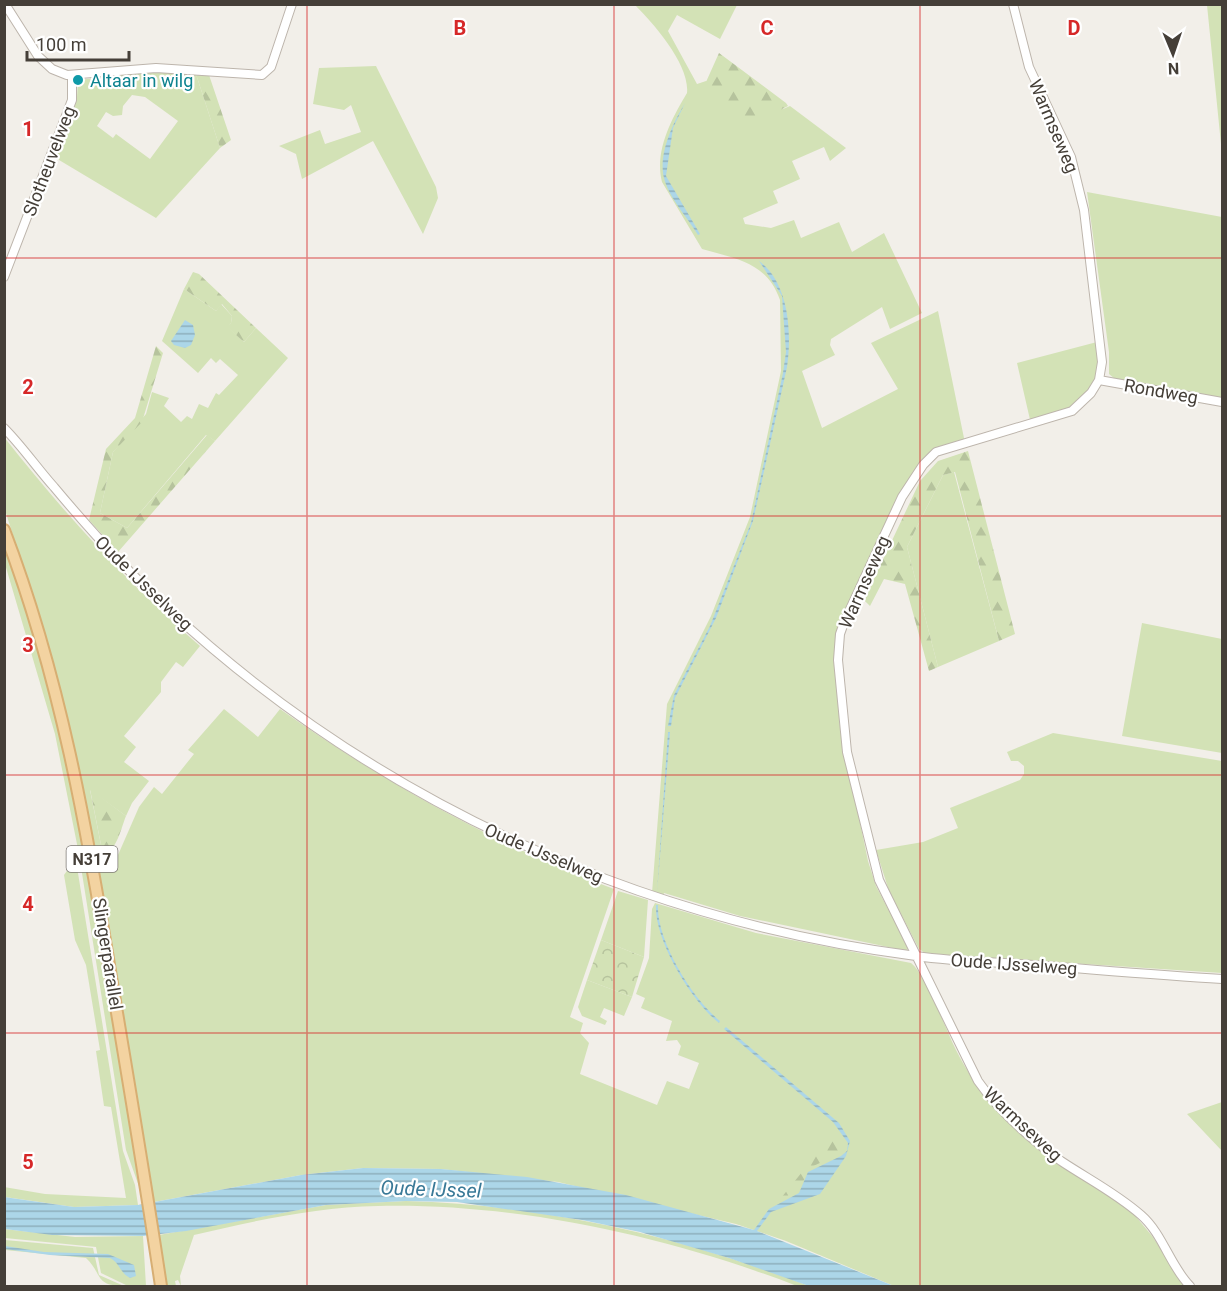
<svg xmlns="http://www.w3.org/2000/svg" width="1227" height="1291" font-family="Roboto,sans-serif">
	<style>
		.green { fill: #d3e2b6; fill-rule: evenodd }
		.forest { fill: url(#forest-firs) }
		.park { fill: url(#park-crowns) }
		.water { fill: url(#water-rules) }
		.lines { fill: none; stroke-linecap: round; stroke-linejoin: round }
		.minor-casing { stroke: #bdb5ac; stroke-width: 10 }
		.major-casing { stroke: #d7ae73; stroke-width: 14 }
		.minor { stroke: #fff; stroke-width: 8 }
		.major { stroke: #f3d3a1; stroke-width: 10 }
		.grid { fill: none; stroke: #d62828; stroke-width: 1.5; stroke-opacity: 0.55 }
		.culture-dot { fill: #0f9aa8; stroke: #fff; stroke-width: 2 }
		.labels { text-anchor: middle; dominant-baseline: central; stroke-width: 4.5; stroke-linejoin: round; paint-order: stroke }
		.shield { fill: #fff; stroke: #7d7974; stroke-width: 1.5 }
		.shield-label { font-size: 16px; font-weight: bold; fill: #453f38 }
		.culture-label { font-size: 18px; fill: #0d838f; stroke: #fff; text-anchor: start }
		.street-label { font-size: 18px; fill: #453f38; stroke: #fff }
		.water-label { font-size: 20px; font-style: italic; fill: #397997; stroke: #fff }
		.grid-label { font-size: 20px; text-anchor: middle; font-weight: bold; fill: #d62828; stroke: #fff; stroke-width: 4.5; stroke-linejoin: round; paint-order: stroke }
	</style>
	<defs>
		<pattern id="forest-firs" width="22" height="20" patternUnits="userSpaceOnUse" patternTransform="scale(1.5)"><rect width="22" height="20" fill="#d3e2b6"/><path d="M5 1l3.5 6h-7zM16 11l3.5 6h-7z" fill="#b6c39d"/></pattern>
		<pattern id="park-crowns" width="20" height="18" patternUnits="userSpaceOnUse" patternTransform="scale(1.5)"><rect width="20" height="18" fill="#d3e2b6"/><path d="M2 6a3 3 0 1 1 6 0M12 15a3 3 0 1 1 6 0" fill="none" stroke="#b6c39d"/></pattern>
		<pattern id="water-rules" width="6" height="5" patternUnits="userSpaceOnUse" patternTransform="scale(1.5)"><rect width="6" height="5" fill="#acd6e8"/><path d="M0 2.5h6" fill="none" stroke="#8eafbd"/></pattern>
	</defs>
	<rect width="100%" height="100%" fill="#f2efe9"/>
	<path class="green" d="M635,5h102l-17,34 -43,-24 -9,16 29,53 9,-3 77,28 7,-3 56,42 -16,13 -6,-14 -32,14 8,18 -27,12 5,12 -35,15 2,6 26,4 23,-8 7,18 38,-16 13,30 32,-19 38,80 -32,16 -8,-22 -51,32 -1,6 5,10 -33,16 20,57 76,-39 -27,-46 67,-32 27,132 -27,8 -26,24 -75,158 -3,18 6,76 28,134 8,25 32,61 -1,4 -167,-35 -76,-23 -1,4 -11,-4 15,-189 44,-88 39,-99 31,-146 -1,-71c-13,-38 -44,-41 -78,-51l-40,-67c-8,-31 10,-64 25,-89 3,-28 -33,-69 -52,-88z
		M1207,5h15v149z
		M376,66l60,121 2,11 -15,36 -50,-93 -71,38 -6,-25 -17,-8 41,-16 5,14 36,-12 -10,-27 -7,5 -31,-6 6,-36z
		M149,72l47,2 24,74 -64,70 -102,-61 23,-60 1,-17zM132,95l13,2 33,24 -28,38 -34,-25 -3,4 -16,-12 9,-14 7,4 9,-1 1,-9z
		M1087,192l135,25v181l-107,-19 -6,-5v-22z
		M184,289l32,22 5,-7 11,12 -1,7 -3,4 16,15 12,-14 32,30 -73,83 -9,-6 -79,93 -27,-15 13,-61 33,-38 6,-22 17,6 -5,8 17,16 6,-6 5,3 7,-15 9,4 8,-15 3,2 19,-20 -18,-16 -4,4 -5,-5 -13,15 -36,-32z
		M1097,342c7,55 -22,66 -66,82l-14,-61z
		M4,437c59,75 124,147 196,209l-17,21 -7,-5 -15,20v10l-37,44 12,11 -12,15 25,19 -17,22 -6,13 -36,-26 13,65 -7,1 -13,-70 -33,-133 -45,-143z
		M954,472l45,169 -61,26 -31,-120 36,-72z
		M5,543l37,113 17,66 29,136 -8,1 -25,-125 -50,-170z
		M1142,623l80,16v114l-100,-17z
		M224,709l34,28 22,-28c105,74 214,135 334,180l-44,128 13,6 -3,10 9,10 -9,31 77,31 10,-24 22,8 10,-26 -21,-8 3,-9 -4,-6 -11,1 6,-20 -31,-13 4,-10 -9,-4 13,-36 3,-49 3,-6 101,30 155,30c14,10 36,69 45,87 11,22 23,40 40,58l137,105 19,23 34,50h-292l-108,-45 -50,-17 -178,-42 -117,-13 -78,-1 -62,7 -147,27 -57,-338 11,-1 10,-8 21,-48 15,-20 8,7 32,-40 -6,-4z
		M1053,733l169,28v212l-276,-18 -21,-2 -6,-4 -30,-58 -13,-41 47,-8 35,-14 -8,-20 70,-28 4,-6v-8l-6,-5h-7l-4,-9z
		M89,865l52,327 -15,-42 -45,-283z
		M77,867l46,284 12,34 3,20 -64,2 -69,-10 -1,-10 41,7 81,4 -15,-91 -7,-1 -8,-55 4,-1 -14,-85 -11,-25 -11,-65 5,-7z
		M618,891l30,9 -4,57 -43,-17z
		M587,980l45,17 -8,19 -20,-8 -4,9 7,4 -2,4 -23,-9 -4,-9z
		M1222,1102v49l-35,-37z
		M406,1201c139,4 274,35 403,85h-12c-130,-50 -280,-83 -419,-80 -62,1 -124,15 -184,29l-14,41 1,10 -3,-6 -3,1 1,5h-10l-7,-51 167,-30z
		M4,1229l71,8 68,-1 3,50h-18l-27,-13 -5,-26 -91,-9z
		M5,1240l88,8 6,27 25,11c-30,0 -21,-12 -38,-28l-81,-8z"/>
	<path class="forest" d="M719,53l67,50 2,3 -40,20 -42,-44z
		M196,74l13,1 22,65 -11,8z
		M193,272l6,2 57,54 -12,14 -17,-15 4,-4 1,-7 -10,-12 -6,7 -32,-22z
		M156,346l7,7 -21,69 -29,30 -13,61 27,15 80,-93 8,6 -97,111 -29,-32 17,-71 29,-31z
		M968,451l47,183 -16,7 -44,-169 -12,3 -36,72 31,120 -9,4 -24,-87 -21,-5 -14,27 -6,-6 56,-119 18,-20z
		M90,789l36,27c-5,12 -9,35 -23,39z
		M837,1134l8,9 -1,9 -33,15 -13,24 -21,12 55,-68z"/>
	<path class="park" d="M601,940l43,17 -12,40 -45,-17z"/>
	<path class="water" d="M685,103l-12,25 -7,48 34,58 -2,1c-10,-17 -29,-37 -34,-57 -6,-24 9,-55 21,-75z
		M759,261c30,22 33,72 28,106l-34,154 -37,97 -41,80 -4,28h-3l6,-31 36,-69 41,-103 32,-150 3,-21 -4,-56z
		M185,320l8,5 2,10 -4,10 -6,3 -11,-3 -3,-4z
		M668,732h2l-13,161z
		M656,905h2c-2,35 35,95 62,116l-1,2c-27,-21 -65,-83 -63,-118z
		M726,1027l113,96 11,18 -4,15 -26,38 -49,18 -14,19 137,55h-85l-80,-28 -89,-26 -58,-12 -125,-18 -51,-1 -80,4 -140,26 -43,5 -91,-1 -47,-6 -1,-32 70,10 64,-2 163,-30 62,-7 78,1 86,8 99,18 128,35 15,-21 30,-16 9,-21 33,-16 6,-5 1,-8 -15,-21 -109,-93z
		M5,1246l39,6 64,2 26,11 2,11 -6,2c-10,-5 -11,-16 -20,-20l-60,-3 -45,-6z"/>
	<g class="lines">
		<g class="minor-casing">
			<path id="minor" d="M5,4l33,52 14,13 15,6 89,-7 106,7 9,-8 21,-63
				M1013,4l16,63 42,90 13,53 18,152 -3,18 -8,13 -19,18 -136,41 -13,13 -21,32 -57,123 -5,14 -2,26 9,92 32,128 99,201c21,30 54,59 83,80 27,18 55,32 80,54 22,19 29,51 49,71
				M4,277l68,-177v-24
				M1099,380l123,22
				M4,428c18,18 33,40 50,59 36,43 73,84 114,122 207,192 469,311 748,347 35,5 70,6 104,8 68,5 135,11 202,15"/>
		</g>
		<g class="major-casing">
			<path id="major" d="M4,530c56,146 83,299 108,453 17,101 34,202 49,303"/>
		</g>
		<use href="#minor" class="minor"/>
		<use href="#major" class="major"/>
	</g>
	<path class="grid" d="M307,4v1282M614,4v1282M920,4v1282M4,258h1218M4,516h1218M4,775h1218M4,1033h1218"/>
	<circle class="culture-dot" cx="78" cy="80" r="6"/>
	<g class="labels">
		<rect class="shield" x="66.5" y="846" width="51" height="26" rx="4.5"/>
		<g class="shield-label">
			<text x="92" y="859">N317</text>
		</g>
		<g class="culture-label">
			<text x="90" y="80">Altaar in wilg</text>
		</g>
		<g class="street-label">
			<text transform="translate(1054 126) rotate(67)">Warmseweg</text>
			<text transform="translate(49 161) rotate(-69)">Slotheuvelweg</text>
			<text transform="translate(1161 391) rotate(10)">Rondweg</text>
			<text transform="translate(864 582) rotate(-66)">Warmseweg</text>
			<text transform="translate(144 583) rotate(44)">Oude IJsselweg</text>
			<text transform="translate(544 853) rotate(23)">Oude IJsselweg</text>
			<text transform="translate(108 954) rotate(81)">Slingerparallel</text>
			<text transform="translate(1014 964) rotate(4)">Oude IJsselweg</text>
			<text transform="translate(1023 1124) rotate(43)">Warmseweg</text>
		</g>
		<g class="water-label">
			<text transform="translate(431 1189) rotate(2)">Oude IJssel</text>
		</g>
	</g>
	<g class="grid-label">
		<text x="460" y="35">B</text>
		<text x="767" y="35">C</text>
		<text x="1074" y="35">D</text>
		<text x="28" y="136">1</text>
		<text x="28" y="394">2</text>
		<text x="28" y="652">3</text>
		<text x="28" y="911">4</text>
		<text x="28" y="1169">5</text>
	</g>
	<rect width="1227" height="1291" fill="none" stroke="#453f38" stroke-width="12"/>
	<g transform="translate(1173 54) rotate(178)" stroke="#ffffff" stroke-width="4.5" paint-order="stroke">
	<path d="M0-4.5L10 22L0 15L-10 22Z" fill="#453f38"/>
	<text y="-9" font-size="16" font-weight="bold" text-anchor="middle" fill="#453f38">N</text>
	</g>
	<path d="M27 51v9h102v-9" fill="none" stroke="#453f38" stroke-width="3"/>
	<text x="36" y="51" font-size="18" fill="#453f38" stroke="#ffffff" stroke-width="4.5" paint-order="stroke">100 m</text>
</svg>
